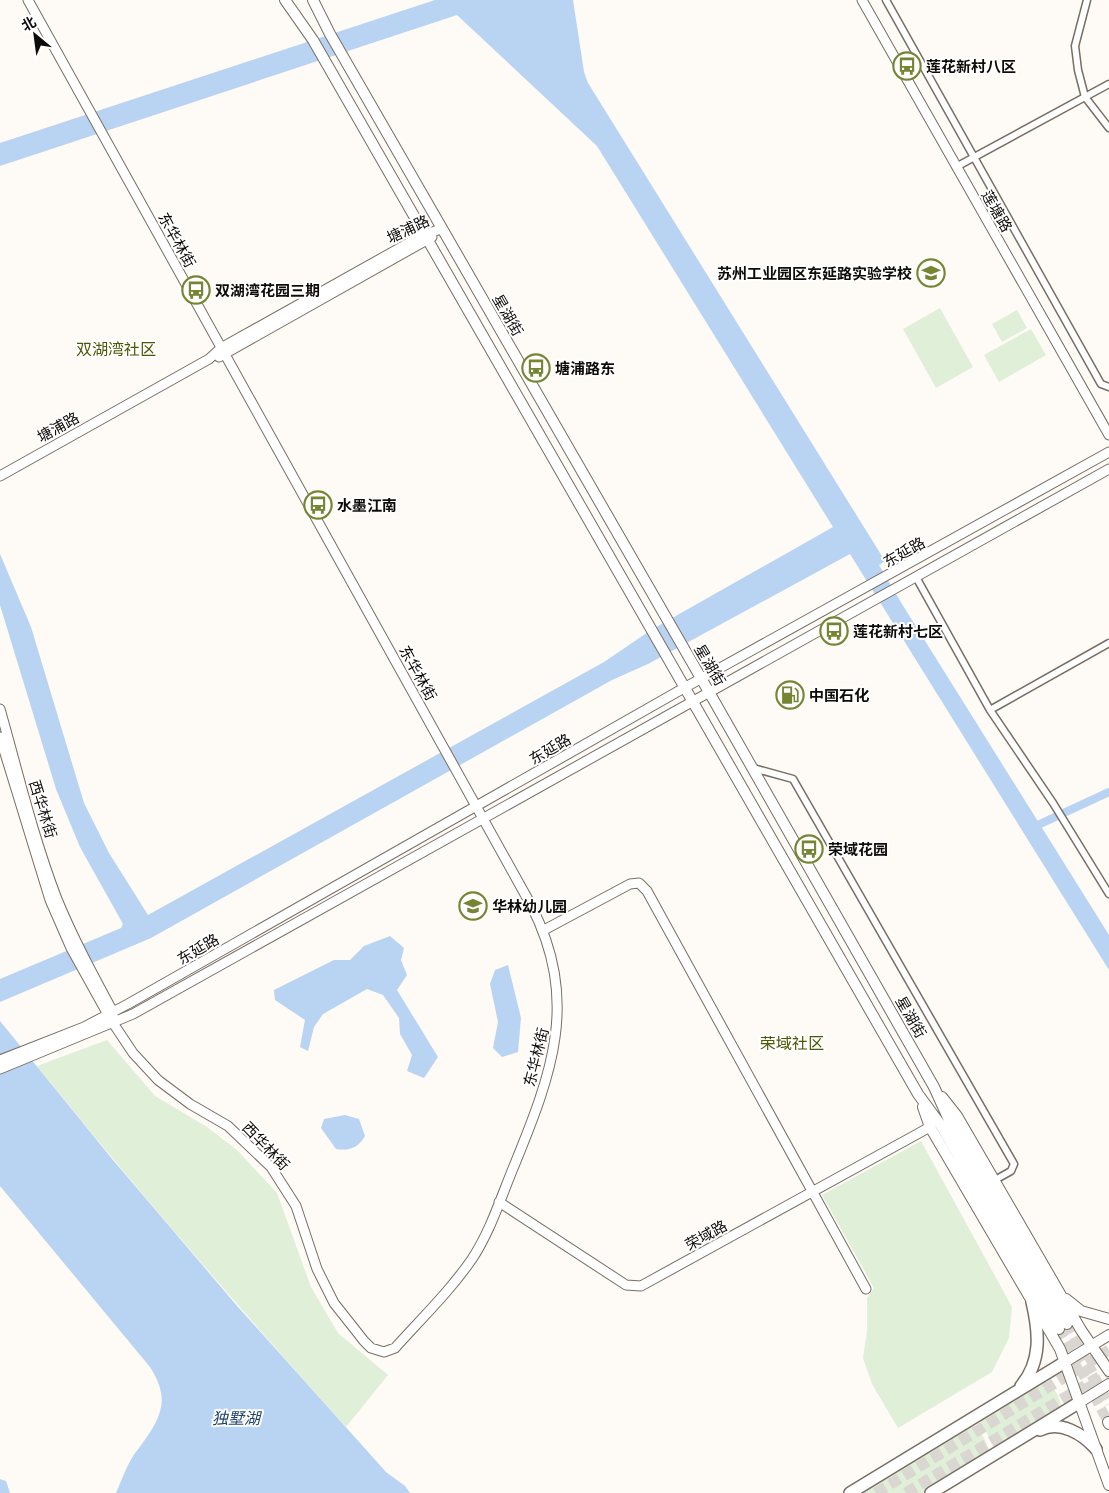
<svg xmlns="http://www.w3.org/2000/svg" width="1109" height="1493" font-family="'Asap Condensed','Noto Sans SC',sans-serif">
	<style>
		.green { fill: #e0efd8 }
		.water { fill: #b9d3f3 }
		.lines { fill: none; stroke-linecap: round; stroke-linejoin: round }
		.canal { stroke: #b9d3f3; stroke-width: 8 }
		.primary-tunnel { stroke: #dad6d1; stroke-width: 10; stroke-dasharray: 10 5; stroke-linecap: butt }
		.trunk-tunnel { stroke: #dad6d1; stroke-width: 11; stroke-dasharray: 11 5.5; stroke-linecap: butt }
		.minor-casing { stroke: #786e65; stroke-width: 9 }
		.tertiary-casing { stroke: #786e65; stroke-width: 11 }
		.secondary-casing { stroke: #786e65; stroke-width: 11 }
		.primary-casing { stroke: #786e65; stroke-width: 12 }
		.trunk-casing { stroke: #786e65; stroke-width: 14 }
		.minor { stroke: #fff; stroke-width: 6 }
		.tertiary { stroke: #fff; stroke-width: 9 }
		.secondary { stroke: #fff; stroke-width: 9 }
		.primary { stroke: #fff; stroke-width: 10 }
		.trunk { stroke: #fff; stroke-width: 11 }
		.labels { text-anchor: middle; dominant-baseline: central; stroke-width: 4; stroke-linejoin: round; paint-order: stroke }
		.poi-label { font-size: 15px; font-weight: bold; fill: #0f0b08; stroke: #fff; text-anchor: start }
		.street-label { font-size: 15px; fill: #0f0b08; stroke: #fff }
		.neighbourhood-label { font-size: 16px; fill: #4b5804; stroke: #fff }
		.water-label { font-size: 16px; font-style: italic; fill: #224570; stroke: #fff }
	</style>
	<rect width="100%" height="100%" fill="#fefaf5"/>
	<path class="green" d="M940,308l33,59 -37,21 -33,-59z
		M1017,310l10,18 -25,14 -10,-18z
		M1031,329l15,26 -47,27 -15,-27z
		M107,1040l48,56 52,31 31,24 39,42 34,94 27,46 50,42 -42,52c-106,-118 -209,-237 -309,-361z
		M921,1141l91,166 -3,31 -17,34 -94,56 -26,-44 -9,-26 4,-26v-34l7,-10 -52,-93z
		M1043,1381c9,2 18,17 18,26l-67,40 -14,-27z
		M972,1425c9,7 17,18 16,28l-66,40h-61z"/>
	<path class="water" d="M435,0h138l11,72 4,11 297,478 -6,4 23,39 207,331v35l-259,-416 -202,110 -36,16 -461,258 -151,64v-23l121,-51 2,-4 -43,-77 -24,-58 -56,-184v-51l31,73 53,176 25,50 39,62 456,-253 47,-32 182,-103 -236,-381 -140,-131 -457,151v-23z
		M390,936l14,12 -3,12 6,15 -10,15 41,67 -14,21 -17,-7 5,-16 -12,-21 -1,-16 -16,-23 -16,-6 -44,25 -9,13 -6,24 -8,-4 5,-27 -30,-20 -1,-10 60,-30h16l14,-14z
		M508,965l13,53 -3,34 -16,5 -9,-9 5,-26 -8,-38 5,-14z
		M0,1021l113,139 125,147 148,165 19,14 5,7h-294c7,-16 12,-32 23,-45 21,-29 33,-47 11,-81l-150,-181z
		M345,1115l14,4 6,17c-7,12 -15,15 -29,13l-15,-21 3,-9z
		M0,1479l6,2 4,12h-10z"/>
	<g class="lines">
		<path class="canal" d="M1040,824l69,-32"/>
		<path class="primary-tunnel" d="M1067,1324l42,80
			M1059,1329l49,93"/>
		<path class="trunk-tunnel" d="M876,1493l233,-143
			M906,1493l203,-122"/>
		<g class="minor-casing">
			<path id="minor" d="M886,0l215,384 8,3
				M1087,0l-12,46 3,24 7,27 24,31
				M956,167l153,-83
				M916,577l74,133 63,93 56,91
				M990,710l119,-67
				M753,768l40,11 221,385 -3,7 -16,9"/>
		</g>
		<g class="tertiary-casing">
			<path id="tertiary" d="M28,0l503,905c49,96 21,168 -17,261 -13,31 -23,64 -42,93 -22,32 -51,60 -77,89l-11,4 -13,-4 -7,-7 -30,-38 -17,-34 -21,-63 -25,-39 -43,-41 -38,-22 -32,-24 -25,-27 -20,-30
				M862,0l247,435
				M219,357l213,-120
				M0,476l209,-117 12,-11 202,-113 18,-6
				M544,930l86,-46 9,-1 8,8 219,398
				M499,1202l127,83 15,1 289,-159"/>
		</g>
		<g class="secondary-casing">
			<path id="secondary" d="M0,709c18,63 33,128 57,190 16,39 36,76 56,113v6
				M0,737l50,163 21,48 40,72
				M0,1060l84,-33 44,-23 556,-316 425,-236
				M0,1069l133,-55 976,-545"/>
		</g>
		<g class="primary-casing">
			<path id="primary" d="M285,0l28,40 605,1054 22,30 119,205
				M313,0l17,34 379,658 225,395 15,33 118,204
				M942,1097l15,19 124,214 28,41
				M923,1107l7,20 130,222 49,136
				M1066,1299l15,12 28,8
				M1065,1362l44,-27
				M1080,1402l29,-18
				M1108,1422l1,2"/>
		</g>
		<g class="trunk-casing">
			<path id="trunk" d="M1021,1386c21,-25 18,-54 11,-84
				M1040,1430c20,-10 43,4 56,19
				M850,1493l215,-131
				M931,1493l149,-91"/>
		</g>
		<use href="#minor" class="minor"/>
		<use href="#tertiary" class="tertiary"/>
		<use href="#secondary" class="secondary"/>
		<use href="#primary" class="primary"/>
		<use href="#trunk" class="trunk"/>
	</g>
	<defs>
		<g id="bus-ring" transform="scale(1.4375)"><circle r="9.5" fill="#fff" stroke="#758534" stroke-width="1.5"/><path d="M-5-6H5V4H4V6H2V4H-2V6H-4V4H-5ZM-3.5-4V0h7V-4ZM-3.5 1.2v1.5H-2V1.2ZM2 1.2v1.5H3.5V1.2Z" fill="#758534"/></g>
		<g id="school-ring" transform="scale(1.4375)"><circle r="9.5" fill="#fff" stroke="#758534" stroke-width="1.5"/><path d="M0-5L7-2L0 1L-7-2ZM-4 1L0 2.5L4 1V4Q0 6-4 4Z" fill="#758534"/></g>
		<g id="fuel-ring" transform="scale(1.4375)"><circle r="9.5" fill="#fff" stroke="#758534" stroke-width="1.5"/><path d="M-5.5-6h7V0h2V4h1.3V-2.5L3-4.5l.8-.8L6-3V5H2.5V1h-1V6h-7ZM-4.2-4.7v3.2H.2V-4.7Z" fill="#758534"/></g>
	</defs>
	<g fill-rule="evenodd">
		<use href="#bus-ring" x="907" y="66"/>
		<use href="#school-ring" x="931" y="273"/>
		<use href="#bus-ring" x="196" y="290"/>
		<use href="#bus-ring" x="536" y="368"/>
		<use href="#bus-ring" x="318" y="505"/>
		<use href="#bus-ring" x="834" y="631"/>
		<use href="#fuel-ring" x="790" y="695"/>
		<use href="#bus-ring" x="809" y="849"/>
		<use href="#school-ring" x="473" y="906"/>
	</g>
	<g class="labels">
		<g class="poi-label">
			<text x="926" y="66">莲花新村八区</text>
			<text x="912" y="273" text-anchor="end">苏州工业园区东延路实验学校</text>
			<text x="215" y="290">双湖湾花园三期</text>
			<text x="555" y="368">塘浦路东</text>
			<text x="337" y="505">水墨江南</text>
			<text x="853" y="631">莲花新村七区</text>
			<text x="809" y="695">中国石化</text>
			<text x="828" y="849">荣域花园</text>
			<text x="492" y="906">华林幼儿园</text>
		</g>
		<g class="street-label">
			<text transform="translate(997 211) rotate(60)">莲塘路</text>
			<text transform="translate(408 229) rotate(-25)">塘浦路</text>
			<text transform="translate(177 240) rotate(61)">东华林街</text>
			<text transform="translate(508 315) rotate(60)">星湖街</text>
			<text transform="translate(58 427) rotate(-29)">塘浦路</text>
			<text transform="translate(904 552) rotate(-29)">东延路</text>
			<text transform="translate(710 665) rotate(59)">星湖街</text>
			<text transform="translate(418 673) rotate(61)">东华林街</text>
			<text transform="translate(550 749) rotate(-30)">东延路</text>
			<text transform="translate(43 809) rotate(73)">西华林街</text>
			<text transform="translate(198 949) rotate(-30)">东延路</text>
			<text transform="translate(911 1017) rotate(60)">星湖街</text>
			<text transform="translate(536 1057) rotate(-76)">东华林街</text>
			<text transform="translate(266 1146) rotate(46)">西华林街</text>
			<text transform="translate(706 1235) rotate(-29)">荣域路</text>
		</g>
		<g class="neighbourhood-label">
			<text x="116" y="349">双湖湾社区</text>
			<text x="792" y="1043">荣域社区</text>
		</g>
		<g class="water-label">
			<text x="236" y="1418">独墅湖</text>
		</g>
	</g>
	<g transform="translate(35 35) rotate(331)" stroke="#ffffff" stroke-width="4" paint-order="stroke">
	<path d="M0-4L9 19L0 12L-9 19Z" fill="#0f0b08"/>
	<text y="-8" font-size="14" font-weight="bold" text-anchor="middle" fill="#0f0b08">北</text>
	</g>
</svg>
